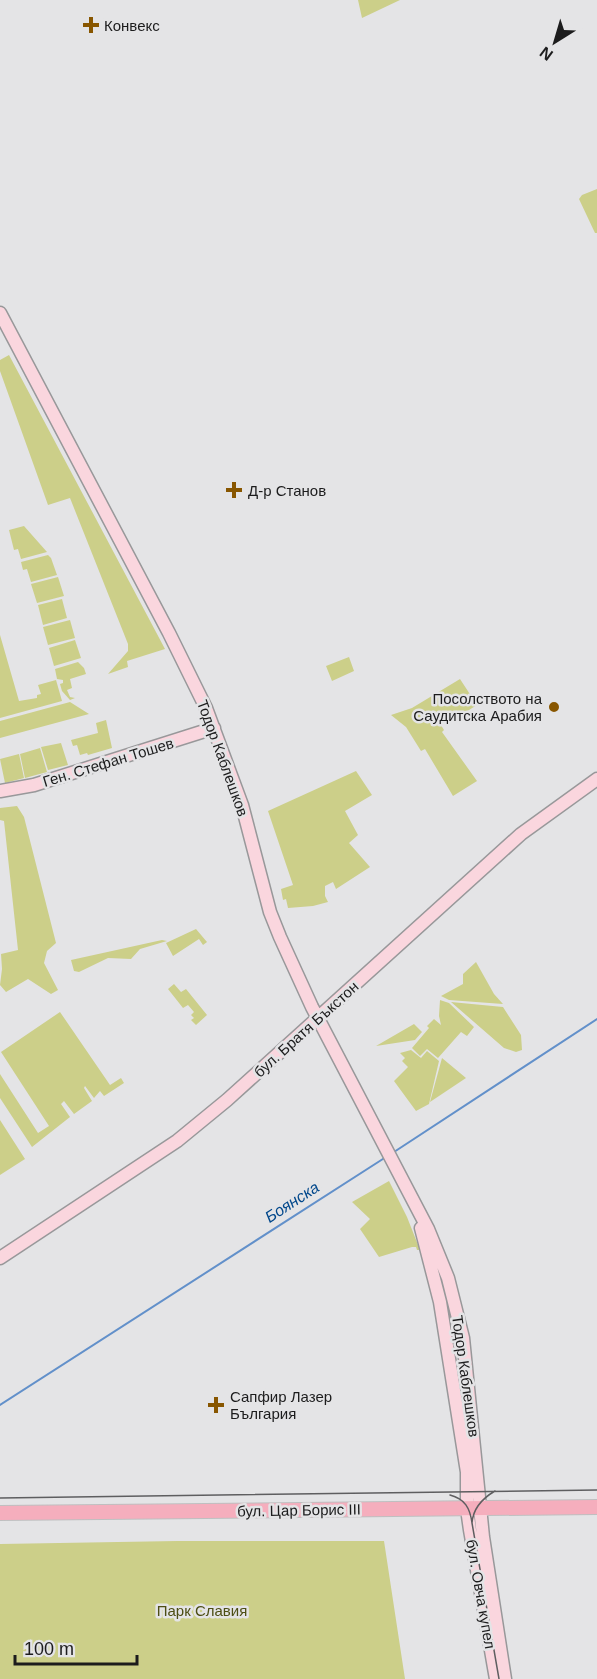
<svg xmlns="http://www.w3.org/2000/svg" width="597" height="1679" font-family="Arial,sans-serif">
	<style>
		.green { fill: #cccf89 }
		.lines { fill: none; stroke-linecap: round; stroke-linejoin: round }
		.stream { stroke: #6290ca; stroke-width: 2 }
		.secondary-casing { stroke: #98989a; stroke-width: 15 }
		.primary-casing { stroke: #bfbfc0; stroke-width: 16 }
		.secondary { stroke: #fad6de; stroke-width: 12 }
		.primary { stroke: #f5aebd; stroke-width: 14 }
		.tram { stroke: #5e5e60; stroke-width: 1.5 }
		.poi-dot { fill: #885600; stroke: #e4e4e6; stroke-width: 2 }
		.labels { text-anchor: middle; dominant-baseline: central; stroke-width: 5; stroke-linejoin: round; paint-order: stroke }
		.poi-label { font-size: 15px; fill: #1c1c1d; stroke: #e4e4e6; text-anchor: start }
		.street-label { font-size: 15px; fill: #1c1c1d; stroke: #e4e4e6 }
		.park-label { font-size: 15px; fill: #4d4e14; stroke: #e4e4e6 }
		.water-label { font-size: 16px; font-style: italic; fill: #00478b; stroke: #e4e4e6 }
	</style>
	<rect width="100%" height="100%" fill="#e4e4e6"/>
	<path class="green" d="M358,0h42l-38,18z
		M597,189v44h-2l-16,-34 3,-4z
		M9,355l156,294 -38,12 1,6 -20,7 20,-23v-7l-58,-146 -22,7 -48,-134v-11z
		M24,526l23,26 -26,7 -3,-10 -4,1 -5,-20z
		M48,555l3,3 6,17 -26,7 -4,-13 -4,1 -2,-8z
		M58,577l6,19 -27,7 -6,-19z
		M62,599l5,19 -24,7 -5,-20z
		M70,620l5,18 -27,7 -5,-18z
		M0,635l19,66 18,-3v-3l4,-1 -3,-9 18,-5 6,21 -62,17z
		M75,640l6,18 -27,8 -5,-18z
		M349,657l5,14 -22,10 -6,-15z
		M78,662l6,6 2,6 -16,5 2,9 -5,2 3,7 5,1 -5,2 -8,-9 -2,-7 3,-1v-3l-6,-1 -2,-10z
		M460,679l17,26 -24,15 -4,-5 -10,7 5,8 -2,2 35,49 -24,15 -28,-47 -4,2 -15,-24 -15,-12 21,-7z
		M70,702l19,12 -89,24v-17z
		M106,720l6,28 -24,7 -1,-2 -7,2 -3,-10 -4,1 -2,-6 27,-7 -2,-10z
		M61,743l7,22 -20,5 -7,-23z
		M40,748l7,24 -22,6 -5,-24z
		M19,754l5,24 -19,5 -5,-24z
		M356,771l16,24 -27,16 13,24 -9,8 21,24 -34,22 -3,-7 -8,4v10l3,6 -15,4 -25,2 -2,-9 -3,1 -2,-11 12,-4 -25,-74z
		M17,806l7,11 32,126 -9,8 -3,12 14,27 -7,4 -23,-15 -22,13 -6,-7 2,-16 -1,-15 17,-4 -14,-129 -4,-1v-12z
		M196,929l11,13 -4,3 -4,-6 -26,17 -7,-13z
		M162,940l5,1 -27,8 -9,10 -23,-1 -29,14 -5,-1 -3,-11z
		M476,962l18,32 9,10 -54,-4 -8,-4 22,-12v-10z
		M174,984l7,8 5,-3 21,26 -11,10 -5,-5 3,-2 -3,-3 3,-3 -6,-7 -5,3 -15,-19z
		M440,1000l9,3 25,24 -7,9 -6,-4 -23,26 -11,-9 -7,7 -8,-8 17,-20 -2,-2 7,-7 7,6 -2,-9z
		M451,1002l52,5 18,28 1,15 -6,2 -12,-4z
		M60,1012l50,73 11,-7 3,5 -20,13 -4,-5 -6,7 -9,-12 -1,2 8,13 -18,13 -10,-13 -3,3 9,13 -38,30 -32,-49v-24l38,59 11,-7 -48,-74z
		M414,1024l8,8 -7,8 -39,6z
		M411,1050l10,8 6,-7 12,10 -10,43 -13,7 -22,-30 14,-14 -6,-6 3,-3 -5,-5z
		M442,1058l24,20 -36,24z
		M0,1120l25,39 -25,16z
		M389,1181l18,36 13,33h-3l-1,-3h-4l-33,10 -19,-28 10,-10 -18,-17z
		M177,1541h207l21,138h-405v-135z"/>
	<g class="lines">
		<path class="stream" d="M394,1152l203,-133
			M0,1405l386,-248"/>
		<g class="secondary-casing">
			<path id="secondary" d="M0,313l169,320 37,75 36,97 28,107 10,25 32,70 116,222 20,49 15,60 20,199 22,142
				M0,791l34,-6 180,-57
				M421,1228l19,74 27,170v37l3,21 26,149
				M0,1258l177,-117 50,-41 294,-266 76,-55"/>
		</g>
		<g class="primary-casing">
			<path id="primary" d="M0,1513l597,-6"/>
		</g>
		<use href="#secondary" class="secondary"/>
		<use href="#primary" class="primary"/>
		<path class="tram" d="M495,1491c-12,7 -22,17 -23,32l27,156
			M450,1495c15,4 20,13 22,28
			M0,1498l597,-8"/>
	</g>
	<g class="poi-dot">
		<path d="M88 16h6v6h6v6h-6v6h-6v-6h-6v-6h6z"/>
		<path d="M231 481h6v6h6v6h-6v6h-6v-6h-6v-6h6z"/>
		<circle cx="554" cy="707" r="6"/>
		<path d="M213 1396h6v6h6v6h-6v6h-6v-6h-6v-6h6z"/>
	</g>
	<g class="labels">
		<g class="poi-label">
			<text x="104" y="25">Конвекс</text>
			<text x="248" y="490">Д-р Станов</text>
			<text x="542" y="698" text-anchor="end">Посолството на<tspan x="542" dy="17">Саудитска Арабия</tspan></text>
			<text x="230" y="1396">Сапфир Лазер<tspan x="230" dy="17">България</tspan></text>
		</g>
		<g class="street-label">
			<text transform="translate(223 758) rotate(70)">Тодор Каблешков</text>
			<text transform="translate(108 762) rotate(-17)">Ген. Стефан Тошев</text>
			<text transform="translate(306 1029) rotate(-42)">бул. Братя Бъкстон</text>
			<text transform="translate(466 1376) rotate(82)">Тодор Каблешков</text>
			<text transform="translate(299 1510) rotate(-1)">бул. Цар Борис III</text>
			<text transform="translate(481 1594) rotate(80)">бул. Овча купел</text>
		</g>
		<g class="park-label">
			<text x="202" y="1610">Парк Славия</text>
		</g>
		<g class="water-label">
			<text transform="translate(292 1202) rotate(-33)">Боянска</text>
		</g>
	</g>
	<g transform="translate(555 42) rotate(217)" stroke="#e4e4e6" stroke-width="4.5" paint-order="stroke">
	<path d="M0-4.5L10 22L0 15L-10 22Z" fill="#1c1c1d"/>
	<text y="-9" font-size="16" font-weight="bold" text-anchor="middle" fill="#1c1c1d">N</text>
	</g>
	<path d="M15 1655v9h122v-9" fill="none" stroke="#1c1c1d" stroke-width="3"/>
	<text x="24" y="1655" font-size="18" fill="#1c1c1d" stroke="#e4e4e6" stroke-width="4.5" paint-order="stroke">100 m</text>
</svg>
